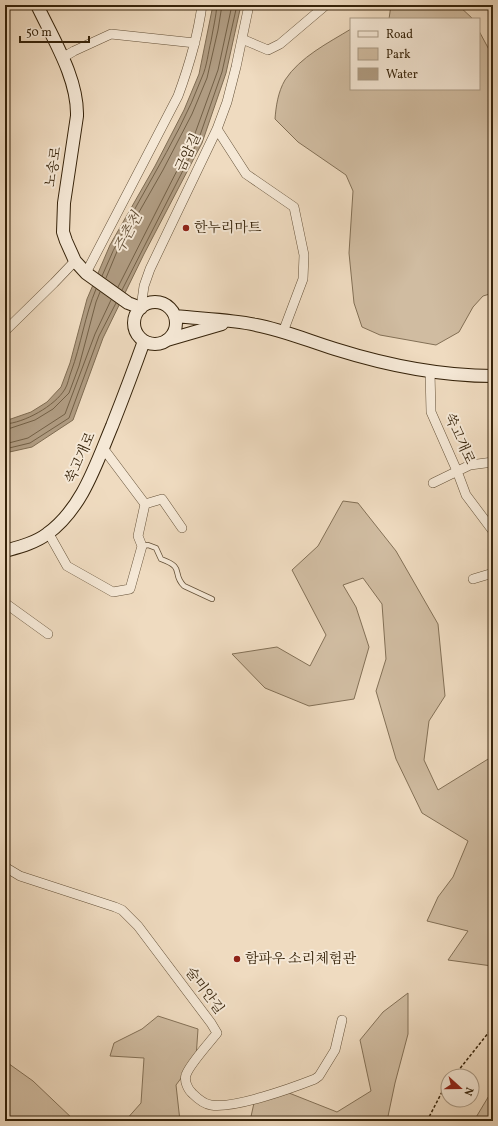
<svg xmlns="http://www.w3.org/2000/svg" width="498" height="1126" font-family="Vollkorn,'Noto Serif KR',serif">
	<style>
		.green { fill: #d0bca1; stroke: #837056 }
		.water { fill: #b09c82; stroke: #7f6c52 }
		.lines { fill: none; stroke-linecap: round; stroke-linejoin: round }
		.shore { stroke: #736046; stroke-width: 1 }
		.lane-casing { stroke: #645138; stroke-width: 6 }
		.street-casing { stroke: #645138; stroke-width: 10 }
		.secondary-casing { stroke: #36230a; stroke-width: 14 }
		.path { stroke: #36230a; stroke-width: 1.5; stroke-dasharray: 3 2; stroke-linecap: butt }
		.lane { stroke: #f5e8d6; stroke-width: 4.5 }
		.street { stroke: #f5e8d6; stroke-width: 9 }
		.secondary { stroke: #f5e8d6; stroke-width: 12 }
		.poi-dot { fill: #8f2418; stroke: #f5e8d6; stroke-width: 1.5 }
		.labels { text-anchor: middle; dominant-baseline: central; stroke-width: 4; stroke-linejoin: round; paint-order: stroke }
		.street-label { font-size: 14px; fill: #36230a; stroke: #f5e8d6 }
		.poi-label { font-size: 14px; fill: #36230a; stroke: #f5e8d6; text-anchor: start }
		.water-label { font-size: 15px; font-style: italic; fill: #614d34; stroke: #f5e8d6 }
	</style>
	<rect width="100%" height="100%" fill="#efdbc0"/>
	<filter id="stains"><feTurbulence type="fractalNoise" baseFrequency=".005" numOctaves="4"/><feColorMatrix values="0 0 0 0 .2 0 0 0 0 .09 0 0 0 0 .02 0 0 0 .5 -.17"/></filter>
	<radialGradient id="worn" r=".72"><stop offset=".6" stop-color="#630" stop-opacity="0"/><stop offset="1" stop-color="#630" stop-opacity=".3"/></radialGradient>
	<path class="green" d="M391,5h67l15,14h-84z
		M351,29v60h128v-58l14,26v236l-10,3 -10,11 -14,25 -23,13 -56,-10 -18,-8 -8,-24 -5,-50 4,-62 -7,-16 -48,-33 -23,-23c1,-13 3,-27 10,-39 15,-23 43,-37 66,-51z
		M343,501l15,2 38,48 42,73 7,72 -16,25 -5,39 14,30 55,-34v209l-1,1 -44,-6 20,-29 -41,-10 11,-24 15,-20 15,-36 -46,-28 -26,-54 -20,-68 10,-32 -4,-55 -19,-26 -20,7 13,22 13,40 -15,52 -45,7 -44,-18 -33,-34 45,-7 33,19 16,-31 -34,-65 26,-24z
		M408,993v41l-13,49 -8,38h-137l4,-18 35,-10 48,19 34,-21 -11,-51 23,-28z
		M158,1016l40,13 -2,29 -20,27 4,36h-55l16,-18 3,-45 -34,-2 4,-13 28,-14z
		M5,1061l28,20 42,40h-70z
		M493,1089v32h-22l4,-2z"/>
	<path class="water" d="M213,5h28l-15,68 -24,70 -58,111 -41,84 -30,82 -41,27 -27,6v-32l26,-9 16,-10 14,-15 9,-24 17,-64 23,-54 45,-79 29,-56 15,-36z"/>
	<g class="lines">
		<path class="shore" d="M102,276c28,-69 74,-129 100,-199 5,-11 6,-24 9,-36 2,-12 5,-24 6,-36
			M106,278l12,-29 45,-79 29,-56 15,-36 11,-48 4,-25
			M118,287l75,-148 25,-69 14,-65
			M122,290l76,-149 24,-69 15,-67
			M5,424c19,-1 50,-18 60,-35 3,-5 4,-12 6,-17 10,-27 14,-57 25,-83
			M5,430l30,-10 18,-11 16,-16 10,-27 17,-64 4,-10
			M5,444l23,-6 37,-24 30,-80 16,-34
			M5,449l25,-6 39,-25 30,-82 17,-33"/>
		<g class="lane-casing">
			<path id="lane" d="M142,546l6,-1 8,3 5,11c25,9 10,14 23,27l28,13"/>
		</g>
		<g class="street-casing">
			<path id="street" d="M242,39l26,11 12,-6 46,-39
				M62,58l12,-7 37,-17 84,9
				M217,129l29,45 48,33 10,48 -1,24 -20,53
				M86,273l92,-177c11,-30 20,-60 24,-91
				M141,308l3,-22 6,-17 67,-140 10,-27 9,-35 13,-62
				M5,331l49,-48 21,-22
				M430,372l1,40 26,59 9,24 27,36
				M103,448l42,56 17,-5 20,29
				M433,483l37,-18 23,-3
				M49,534l18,32 46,26 17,-3 12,-43 -4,-10 7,-32
				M473,579l20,-6
				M5,603l43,31
				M5,867l15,9 95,31 7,3 16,16 73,97 6,10c-7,9 -28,32 -31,42 -2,6 2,15 7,19 5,5 11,10 18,11 23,4 81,-17 104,-26l4,-3 16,-26 7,-30"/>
		</g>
		<g class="secondary-casing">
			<path id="secondary" d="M37,5c16,34 41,73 40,111l-13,87 -1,29 3,9 9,20 11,12 42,30 13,5
				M134 323a21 21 0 1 1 42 0a21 21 0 1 1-42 0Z
				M175,316c26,3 55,3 81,9 27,5 53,16 79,24 51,16 104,27 158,27
				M167,340l55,-16
				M5,551c14,-4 30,-8 42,-17 35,-25 49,-70 65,-108 11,-28 22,-57 32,-85"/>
		</g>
		<path class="path" d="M454,1076l39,-49
			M427,1121l16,-31 5,-7"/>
		<use href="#lane" class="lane"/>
		<use href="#street" class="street"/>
		<use href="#secondary" class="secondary"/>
	</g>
	<g class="poi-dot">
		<circle cx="186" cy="228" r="4"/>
		<circle cx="237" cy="959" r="4"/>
	</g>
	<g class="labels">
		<g class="street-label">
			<text transform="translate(189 153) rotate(-65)">금암길</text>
			<text transform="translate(54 167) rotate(-81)">노송로</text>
			<text transform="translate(459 439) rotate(66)">쑥고개로</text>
			<text transform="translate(81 458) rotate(-66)">쑥고개로</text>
			<text transform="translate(204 991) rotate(53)">술미안길</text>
		</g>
		<g class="poi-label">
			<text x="194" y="228">한누리마트</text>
			<text x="245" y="959">함파우 소리체험관</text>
		</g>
		<g class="water-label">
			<text transform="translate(129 233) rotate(-63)">주촌천</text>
		</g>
	</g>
	<rect width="498" height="1126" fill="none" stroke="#efdbc0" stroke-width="20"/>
	<rect x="6" y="6" width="486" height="1114" fill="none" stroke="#36230a" stroke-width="2"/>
	<rect x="10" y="10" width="478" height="1106" fill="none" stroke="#36230a"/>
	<rect x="350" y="18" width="130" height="72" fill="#f5e8d6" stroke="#a99984"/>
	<rect x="358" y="31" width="20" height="6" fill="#f5e8d6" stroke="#a99984"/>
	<text x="386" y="38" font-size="12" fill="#36230a">Road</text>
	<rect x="358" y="48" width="20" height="12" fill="#d0bca1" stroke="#a99984"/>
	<text x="386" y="58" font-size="12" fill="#36230a">Park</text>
	<rect x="358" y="68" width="20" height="12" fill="#b09c82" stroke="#a99984"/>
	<text x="386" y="78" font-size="12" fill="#36230a">Water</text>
	<g transform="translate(460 1088) rotate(111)"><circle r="19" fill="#f5e8d6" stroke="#a99984"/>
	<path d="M0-3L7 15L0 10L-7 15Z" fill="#8f2418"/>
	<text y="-6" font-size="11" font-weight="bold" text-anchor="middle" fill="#36230a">N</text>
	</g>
	<path d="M20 36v6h69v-6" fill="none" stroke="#36230a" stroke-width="2"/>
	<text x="26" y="36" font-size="12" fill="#36230a" stroke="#f5e8d6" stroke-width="3" paint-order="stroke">50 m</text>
	<rect width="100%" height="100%" filter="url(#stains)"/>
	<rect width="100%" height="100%" fill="url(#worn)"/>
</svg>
